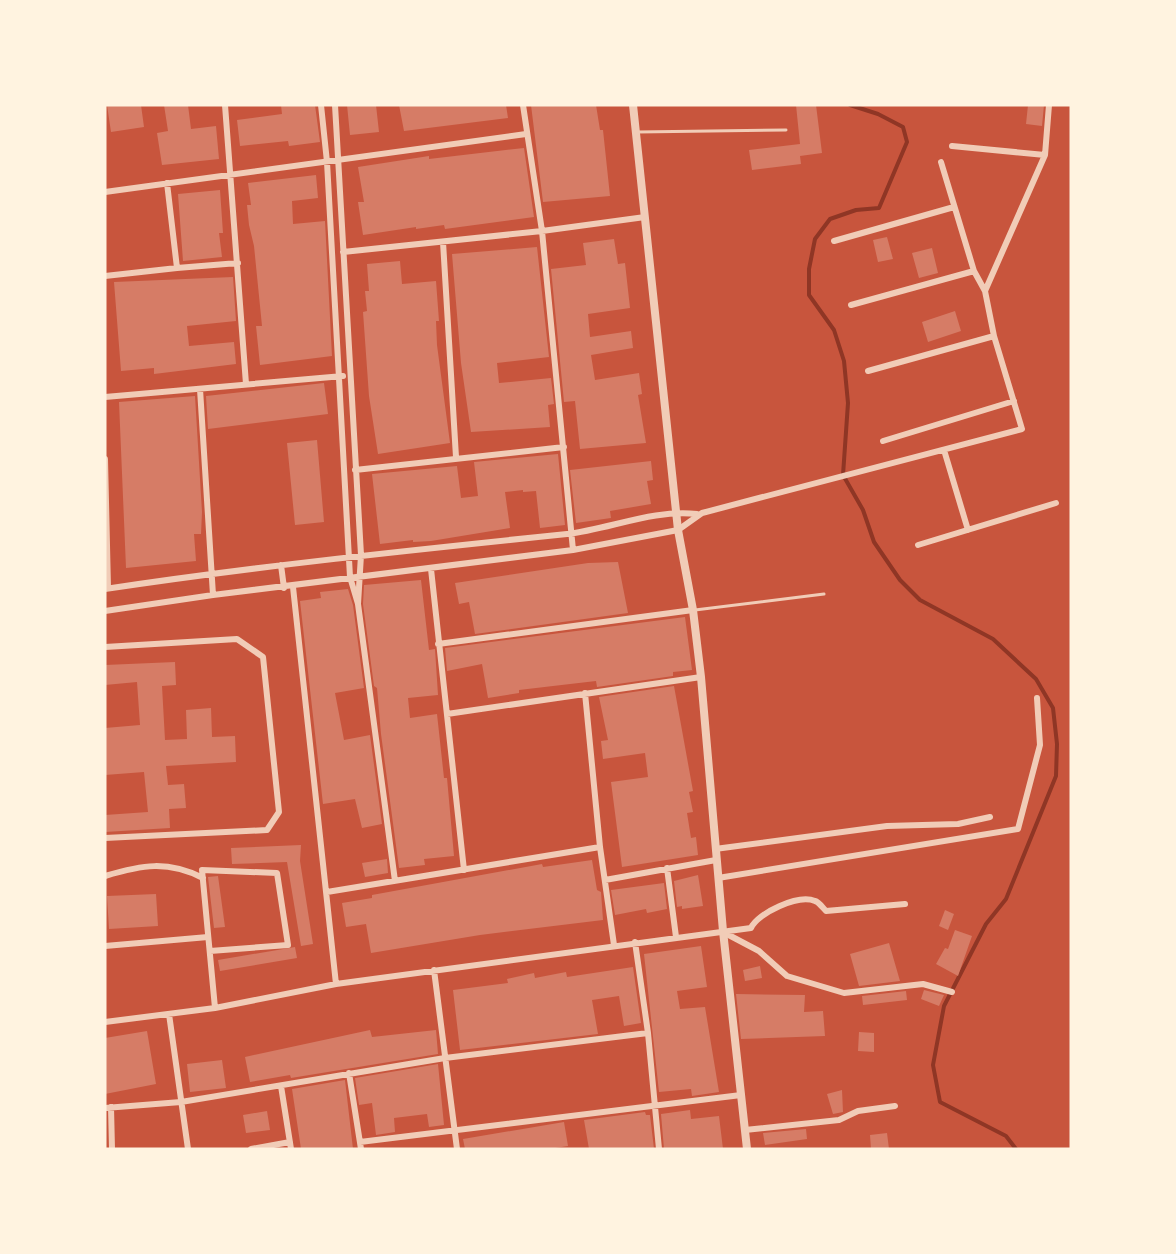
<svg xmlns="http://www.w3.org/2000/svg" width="1176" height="1254" font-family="'PT Sans Narrow',sans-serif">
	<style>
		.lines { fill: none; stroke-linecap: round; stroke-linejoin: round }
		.stream { stroke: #8f3625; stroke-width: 4 }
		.building { fill: #d67c66 }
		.service { stroke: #f1ccb7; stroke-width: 3 }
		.minor { stroke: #f1ccb7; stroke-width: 6 }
		.tertiary { stroke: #f1ccb7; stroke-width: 8 }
	</style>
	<rect width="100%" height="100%" fill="#c8553d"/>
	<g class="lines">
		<path class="stream" d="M850,105l28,9 25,13 4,15 -28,66 -23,2 -26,9 -15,20 -6,30v26l25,35 10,31 4,42 -5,72 20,35 11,32 26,38 20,20 73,39 43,40 17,29 4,36 -1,32 -50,123 -20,25 -42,82 -11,59 7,37 66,34 10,13"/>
	</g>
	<path class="building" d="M107,105h34l3,22 -33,5z
		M164,105h24l3,24 25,-3 3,33 -57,6 -5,-32 11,-2z
		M281,105h34l5,37 -31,4 -1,-5 -48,5 -3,-26 45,-6z
		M347,105h29l3,27 -29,3z
		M399,105h107l2,13 -104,13z
		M531,105h65l4,25h3l7,66 -67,6z
		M796,105h20l6,48 -22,3 1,8 -49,6 -3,-20 51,-6z
		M1028,105h16l-2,21 -16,-2z
		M524,148l10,69 -89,12 -1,-4 -28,4v-2l-53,8 -5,-33h6l-6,-35 71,-11v3z
		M316,175l2,23 -26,3 1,23 32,-3 7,135 -72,9 -4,-39h6l-8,-80 -5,-21 -2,-20h4l-3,-22z
		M220,190l3,43h-4l3,24 -39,4 -5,-67z
		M887,237l6,22 -15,3 -5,-22z
		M614,239l4,25 7,-1 5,45 -42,6 2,23 41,-6 2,17 -42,7 4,25 44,-7 3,21 -4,1 8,48 -66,6 -5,-48 -11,1 -13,-133 35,-4 -3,-22z
		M537,247l12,110 -52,6 2,20 52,-5 3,26 -6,1 2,22 -79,5 -10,-69 -9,-109z
		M932,248l6,25 -19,5 -7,-25z
		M400,261l2,23 34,-3 3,40h-3l1,24 13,98 -72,11 -9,-58 -6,-84 4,-1 -2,-20h4l-2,-27z
		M233,277l3,44 -49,5 2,20 45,-4 2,22 -82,10v-6l-33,3 -7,-89z
		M955,311l6,20 -33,11 -6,-20z
		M324,383l4,31 -120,15 -2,-33z
		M195,396l7,116 -1,22h-7l2,27 -70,7 -7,-166z
		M317,440l7,82 -29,3 -8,-82z
		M558,454l7,71 -25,3 -4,-37 -13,1v-2l-18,2 5,36 -79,13 -18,1v-2l-33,4 -8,-70 85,-8 4,32 17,-2 -4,-34z
		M651,461l2,19 -6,1 4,23 -41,7 1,7 -35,5 -6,-53z
		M618,562l10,51 -153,21 -6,-32 -10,2 -4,-21 133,-20z
		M421,580l8,70 6,-1 3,46 -30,3 2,20 27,-4 7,64h3l7,78 -30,3 1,6 -26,3 -18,-134 -4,-46 -3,-2 -11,-82 1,-19z
		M348,589l5,16 11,83 -29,5 9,47 26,-5 12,89 -20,4 -7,-29 -32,5 -23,-203 21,-3 -1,-6z
		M685,617l7,53 -19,2v4l-76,11 -1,-6 -43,5 -34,4v3l-31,5 -6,-34 -35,7 -2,-23z
		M175,662l1,23 -14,1 3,54 22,-1 -1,-29 25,-2 1,29 23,-1 1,26 -70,4 2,19 16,-1 2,24 -17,1 1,19 -65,4v-17l43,-3 -4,-40 -39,3v-47l35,-3 -3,-43 -32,3v-20z
		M674,686l19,105 -4,1 4,20 -6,1 4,25 5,-1 2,18 -76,12 -11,-85 37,-5 -3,-24 -42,6 -2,-18 7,-1 -9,-43z
		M301,845l-1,16 13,83 -12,2 -14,-84 -55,2 -1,-16z
		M387,859l1,14 -23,4 -3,-14z
		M592,860l5,30 4,2 2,28 -123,15 -109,18 -5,-29 -20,3 -4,-24 30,-5v-3l170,-31 1,3z
		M698,875l5,31 -21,3v-3l-5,1 -3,-26z
		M218,876l7,51 -11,1 -6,-51z
		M664,883l3,26 -20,4 -1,-4 -31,6 -4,-25z
		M156,894l2,32 -49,3 -2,-33z
		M945,910l9,4 -6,16 -9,-4z
		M955,930l17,6 -14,40 -22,-12 9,-16 3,1z
		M889,943l11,38 -41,5 -9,-32z
		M701,946l6,41 -30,4 3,18 25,-2 14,85 -27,4 -1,-7 -32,3 -15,-138z
		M295,947l2,11 -77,13 -2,-11z
		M760,966l2,12 -17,3 -2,-11z
		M633,967l8,56 -17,3 -5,-30 -27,4 6,34 -138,16 -7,-60 55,-7 -1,-4 27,-6 1,5 31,-6 1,5z
		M924,990l20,5 -5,11 -18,-7z
		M906,991l1,9 -44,5 -1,-9z
		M736,994l69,1 -1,17 19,-1 2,25 -84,3z
		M370,1030l2,7 64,-7 2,24 -147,24 -1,-3 -40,7 -5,-25z
		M147,1031l9,53 -51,10v-56z
		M859,1032l15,1v19l-16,-1z
		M222,1060l4,28 -36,4 -3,-28z
		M438,1064l6,61 -15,2 -2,-13 -33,4 1,14 -19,3 -4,-32 -13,2 -4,-27z
		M345,1080l8,69h-52l-9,-60z
		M842,1090l1,22 -10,2 -6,-20z
		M690,1110l1,9 28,-3 4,33h-59l-3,-35z
		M267,1111l3,19 -24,3 -3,-18z
		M645,1112l1,3h4l4,34h-65l-5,-29z
		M564,1122l4,24 -19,3h-84l-2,-10z
		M806,1129l1,10 -42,6 -2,-12z
		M887,1133l2,16h-18l-1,-14z"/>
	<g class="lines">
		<path class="service" d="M638,132l148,-2
			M695,610l129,-16"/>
		<path class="minor" d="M225,105l21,279
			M321,105l6,57 23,415 8,27 37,277
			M335,105l26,450 -3,49
			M523,105l19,126 31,319
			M952,146l93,9
			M105,192l421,-58
			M834,241l120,-34
			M443,242l13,215
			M343,252l199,-21 103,-14
			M177,268l61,-5
			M105,276l72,-8 -10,-85
			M985,291l60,-136 4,-50
			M851,305l123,-34
			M868,371l126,-35
			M200,389l13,206
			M105,397l238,-21
			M883,441l131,-40
			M944,450l24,80
			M105,459l3,129
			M355,470l209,-23
			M918,545l138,-42
			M281,565l3,23
			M431,569l33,301
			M293,587l43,397
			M105,589c153,-23 307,-39 462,-55 43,-5 86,-25 130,-20
			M105,611l108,-16 360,-45 105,-20 24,-17 320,-84 -28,-93 -9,-45 -11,-20 -33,-109
			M438,644l255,-34
			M105,647l132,-8 26,18 16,155 -12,18 -162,8
			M585,693l15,154 14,98
			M447,714l254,-37
			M715,849l172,-23 71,-2 32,-7
			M667,868l9,69
			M105,876c37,-11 62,-16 98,2
			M718,878l300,-49 22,-84 -3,-47
			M605,880l111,-20
			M327,892l273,-45
			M723,932l36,19 28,25 57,17 79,-9 29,8
			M635,942l13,91 11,116
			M105,946l103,-9
			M210,951l78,-6 -11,-72 -75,-3 13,138
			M434,970l23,179
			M169,1014l19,135
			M105,1022l110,-14 121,-24 415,-56c7,-15 47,-34 64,-27 4,1 8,7 11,10l79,-7
			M349,1073l12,76
			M281,1086l10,63
			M111,1107l1,42
			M105,1108l76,-6 264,-44 203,-25
			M745,1130l94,-10 19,-9 37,-5
			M360,1142l381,-47
			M251,1149l39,-7"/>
		<path class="tertiary" d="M633,105l45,425 15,80 8,67 22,254 24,218"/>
	</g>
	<rect width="1176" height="1254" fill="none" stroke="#fff3e0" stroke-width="213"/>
</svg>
